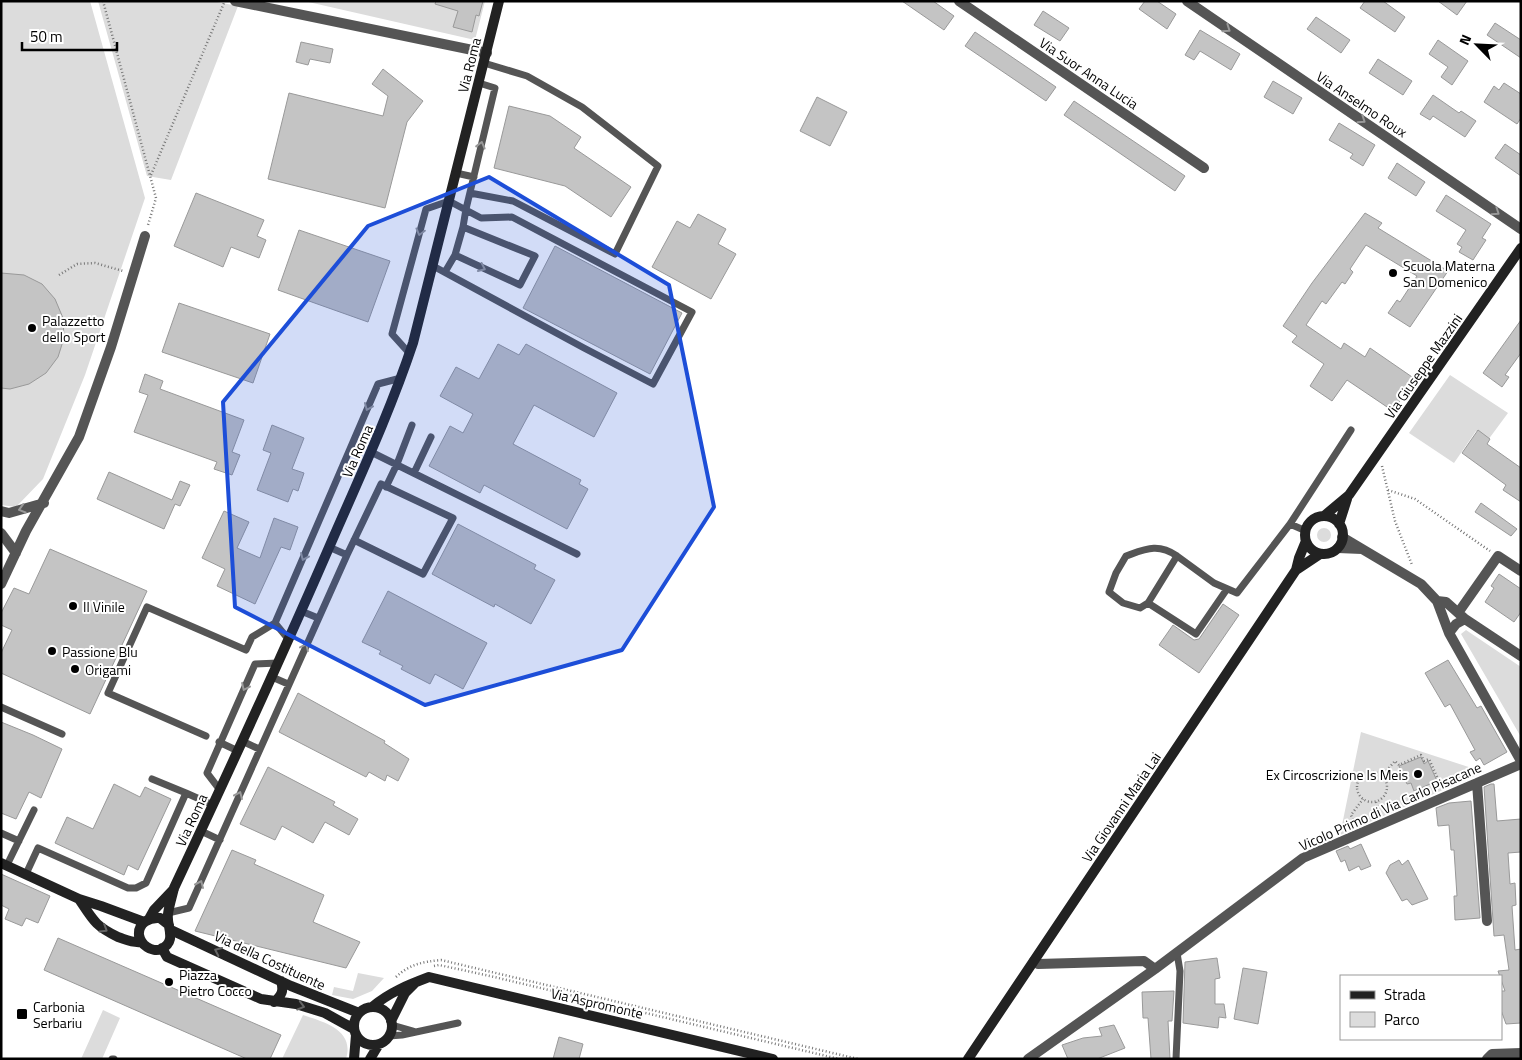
<svg xmlns="http://www.w3.org/2000/svg" width="1522" height="1060" font-family="'Titillium Web',sans-serif">
	<style>
		.green { fill: #dcdcdc }
		.building { fill: #c4c4c4; stroke: #999 }
		.lines { fill: none; stroke-linecap: round; stroke-linejoin: round }
		.path { stroke: #777; stroke-width: 2.5; stroke-dasharray: 1 2.5; stroke-linecap: butt }
		.lane { stroke: #555; stroke-width: 7 }
		.street { stroke: #555; stroke-width: 10 }
		.secondary { stroke: #222; stroke-width: 10 }
		.oneway { stroke: #999 }
		.oneway2 { stroke: #646464 }
		.marked { fill: #1d4ed8; fill-opacity: 0.2; stroke: #1d4ed8; stroke-width: 4; stroke-linejoin: round }
		.poi-dot { fill: #000; stroke: #fff; stroke-width: 2 }
		.labels { text-anchor: middle; dominant-baseline: central; stroke-width: 4; stroke-linejoin: round; paint-order: stroke }
		.street-label { font-size: 14px; fill: #000; stroke: #fff }
		.poi-label { font-size: 14px; fill: #000; stroke: #fff; text-anchor: start }
	</style>
	<rect width="100%" height="100%" fill="#fff"/>
	<path class="green" d="M1,1h89l55,197 -60,177 -42,104 -27,28 -15,-2z
		M98,1h114l26,5 -67,174 -24,-4z
		M304,1h181l-10,39z
		M1450,375l58,38 -20,27 -12,-9 -22,32 -45,-30z
		M1317 535a7 7 0 1 1 14 0a7 7 0 1 1-14 0Z
		M1466,630l55,37v70l-60,-103z
		M1361,732l123,40 -144,63z
		M358,973l26,5 -12,13 -19,8 -21,-4 2,-8 19,4z
		M103,1010l17,8 -18,41h-21z
		M303,1015c21,7 52,15 43,44h-64z"/>
	<path class="building" d="M436,1h47l-4,15 -3,-1 -4,17 -19,-5 5,-16 -23,-7z
		M902,1h31l21,15 -10,14z
		M1145,1h12l19,13 -9,15 -28,-20z
		M1365,1h18l22,16 -10,15 -35,-24z
		M1438,1h29l-10,14z
		M1043,11l26,17 -9,13 -26,-16z
		M1316,17l34,23 -9,13 -34,-24z
		M1495,23l26,17v18l-34,-23z
		M1200,30l40,24 -9,16 -31,-19 -6,9 -9,-5z
		M975,32l81,55 -10,14 -81,-55z
		M1438,40l30,21 -16,24 -11,-8 7,-10 -19,-13z
		M301,42l32,7 -3,14 -20,-4 -2,6 -12,-3z
		M1378,59l34,22 -9,14 -34,-22z
		M383,69l40,32 -16,21 -22,86 -117,-29 21,-86 94,23 5,-20 -16,-12z
		M1273,81l29,17 -9,16 -29,-17z
		M1504,83l17,11v24l-4,6 -33,-22 10,-16 5,4z
		M1433,95l26,18 2,-2 15,10 -11,16 -32,-21 -3,4 -10,-6z
		M817,97l30,15 -17,34 -30,-15z
		M1074,101l111,75 -10,15 -111,-76z
		M509,106l41,10 31,21 -7,11 57,39 -20,30 -46,-31 -71,-18z
		M1339,123l36,22 -12,21 -13,-8 3,-4 -24,-14z
		M1505,144l16,11v21l-26,-18z
		M1397,163l28,19 -9,14 -28,-18z
		M196,193l68,27 -7,16 9,4 -7,18 -28,-11 -8,20 -49,-21z
		M1446,195l45,29 -9,14 4,2 -13,20 -14,-8 3,-5 -5,-3 9,-14 -30,-19z
		M1365,213l17,10 -4,5 70,43 -38,56 -22,-14 9,-13 3,2 17,-26 -51,-31 -16,24 3,3 -8,12 -3,-2 -16,22 -4,-3 -16,24 35,24 3,-6 21,14 5,-9 45,31 -22,32 -46,-31 -15,21 -22,-15 14,-22 -32,-22 5,-6 -14,-10 29,-43z
		M698,214l28,15 -8,15 18,10 -25,45 -59,-32 25,-46 13,7z
		M299,230l91,31 -22,61 -90,-32z
		M555,246l127,67 -32,61 -127,-66z
		M1,273l23,2 18,9 13,15 8,19 1,20 -6,19 -12,16 -17,11 -19,5 -9,-1z
		M179,303l91,31 -17,49 -91,-31z
		M1521,320v33l-16,22 4,2 -7,10 -19,-14z
		M498,344l21,11 7,-11 91,49 -23,44 -60,-32 -21,39 68,36 -2,4 9,5 -21,40 -83,-44 -4,8 -51,-27 21,-40 13,7 10,-19 -33,-18 16,-29 23,12z
		M145,374l18,7 -3,8 84,31 -12,32 8,3 -8,20 -18,-6 3,-7 -83,-30 14,-37 -9,-3z
		M272,425l32,13 -12,31 12,4 -6,18 -5,-2 -5,13 -31,-12 14,-37 -8,-3z
		M1478,430l12,9 -3,5 34,24v34l-18,-12 3,-5 -44,-32z
		M109,472l63,28 8,-19 10,4 -10,21 -5,-2 -11,25 -67,-30z
		M1481,503l36,26 -6,7 -36,-24z
		M224,511l25,11 -12,26 23,10 14,-40 24,9 -8,23 -9,-3 -26,57 -38,-18 8,-17 -23,-11z
		M458,524l78,41 -2,4 21,11 -24,44 -36,-20 -1,3 -62,-33z
		M50,549l97,42 -57,123 -89,-41v-20l11,-23 -11,-5v-12l13,-25 15,6z
		M1499,574l22,15v23l-7,10 -29,-20 9,-14 -3,-2z
		M388,591l99,52 -24,46 -28,-15 -5,10 -29,-15 2,-3 -24,-12 2,-3 -19,-9z
		M1223,604l16,11 -40,58 -40,-28 14,-20 21,15 5,-1z
		M1448,660l29,48 4,-2 26,46 -23,13 -4,-7 -4,3 -6,-9 5,-2 -25,-46 -5,3 -20,-34z
		M298,693l87,48 -1,2 25,16 -11,22 -11,-6 -2,6 -16,-9 -3,5 -87,-45z
		M1,722l32,13 29,14 -21,49 -12,-6 -13,27 -15,-6z
		M1421,757l3,7 4,-3 9,20 -23,10 -3,-8 -4,1 -8,-18z
		M268,767l67,35 -2,3 25,14 -9,16 -24,-13 -12,21 -31,-17 -7,14 -35,-16z
		M114,784l26,13 5,-10 26,12 -33,71 -10,-5 -4,10 -69,-32 12,-26 26,12z
		M1491,784h3l3,37 24,-2v33l-13,1 2,31 5,-1 1,22 -4,1 3,44 6,-1v74l-15,1 -5,-14v-19h4l-7,-20 11,-1 -5,-35 -10,1 -10,-149z
		M1471,801l9,117 -25,2 -1,-24h3l-3,-46h-3l-2,-25 -11,1 -2,-18 13,-5z
		M1361,844l10,22 -10,4 -2,-4 -10,5 -4,-11 -4,2 -5,-11 12,-5 2,3z
		M232,850l24,10 -2,4 70,31 -11,27 47,20 -14,26 -151,-37z
		M1399,860l3,5 6,-5 20,39 -16,6 -5,-6 -5,2 -16,-28 4,-8z
		M1,874l49,22 -12,27 -12,-5 -4,8 -17,-7 4,-10 -8,-4z
		M58,938l223,97 -11,24h-23l-203,-89z
		M1217,958l3,20 -5,1v25h9l2,14 -7,-1 -1,11 -35,-5 2,-61z
		M1243,968l24,4 -9,52 -24,-5z
		M1174,991l-2,30h-4l2,38h-19l-3,-41h-5l-1,-26z
		M1114,1025l11,23 -28,11h-29l-6,-14 21,-7 19,-2 -3,-8z
		M559,1037l24,7 -4,15h-26z"/>
	<g class="lines">
		<path class="path" d="M103,1l53,197 -8,27
			M151,175l73,-172
			M59,275l18,-11 18,-1 28,8
			M1382,466l13,55 17,44
			M1388,490l27,9 75,52
			M1357 787a15 15 0 1 1 30 0a15 15 0 1 1-30 0Z
			M1382,776l13,-15 4,4 22,-10 3,6 5,-2 13,29
			M1376,802l4,13
			M1354,823l-3,-8 12,-16
			M434,966l5,-1 51,11 349,83
			M396,977c14,-13 26,-15 45,-17l417,99"/>
		<path class="lane" d="M456,173l18,4
			M470,193l43,8 102,53 43,-88 -76,-59 -55,-31 -43,-13
			M455,255l8,-28
			M445,272l10,-17 65,30 15,-29 -72,-29 3,-18 29,-121 -16,-5
			M410,354l-18,-20 34,-125 23,-8 32,17 31,-1 180,95 -39,72 -69,-36 -151,-82
			M371,452l206,102
			M414,473l17,-36
			M386,487l11,-23 15,-39
			M1290,524l61,-94
			M329,547l18,8
			M1177,556l-29,47 -8,5 -17,-5 -14,-11 7,-19 10,-17c20,-7 32,-13 51,0l37,27 23,10 53,-69 16,7
			M1148,603l48,31 31,-45
			M301,611l17,7
			M289,640l-14,-17 103,-239 23,-6
			M272,677l16,7
			M1,707l61,27
			M206,736l-98,-43 39,-86 99,43 6,-13 23,-14
			M242,741l17,8
			M219,742l19,9
			M220,790l-13,-17 48,-109 23,-1
			M186,793l27,12
			M201,831l19,9
			M1,833l18,8
			M7,865l27,-55
			M26,874l12,-26 90,40h8l10,-5 40,-90 -34,-14
			M168,913l21,-5 158,-353 34,-71 72,34 -30,56 -69,-34
			M392,1025l21,6
			M389,1036l13,-1 56,-12
			M112,1059h2
			M1176,1059l4,-88 -3,-18"/>
		<path class="street" d="M235,1l252,52
			M959,1l245,167
			M1187,1l334,228
			M1,511l8,2 35,-10
			M1,533l15,20
			M1342,537l79,47 16,17 12,32 72,128
			M1338,548l24,1
			M1,584l25,-53 53,-94 32,-90 34,-111
			M1437,601l9,1 19,17 56,37
			M1458,613l40,-57 23,15
			M1449,633l7,-9 9,-5
			M1477,783l10,138
			M1034,961l4,3 106,-3 11,8 148,-111 218,-94
			M1028,1059l127,-90
			M1487,1059l5,-5 29,-1"/>
		<path class="secondary" d="M1324,516l25,-21 172,-247
			M1305 535a19 19 0 1 1 38 0a19 19 0 1 1-38 0Z
			M1339,524l8,-25
			M1296,570l3,-12 7,-17
			M1,863l78,36 22,7 43,16
			M79,899c14,21 16,27 39,38 9,3 14,6 23,5
			M149,919l5,-9 20,-21
			M169,925l-9,-7c-11,-1 -22,5 -21,17 1,5 3,9 8,12 4,3 10,4 14,2 17,-8 5,-23 7,-35 1,-8 4,-17 6,-26 55,-117 109,-234 160,-352 28,-64 57,-127 79,-193l86,-342
			M171,930l120,56 68,27
			M162,948l5,9 94,42 35,5 29,9 29,16
			M274,1002c8,-7 10,-11 7,-21
			M372,1007c18,-15 36,-22 57,-30l344,82
			M354 1026a19 19 0 1 1 38 0a19 19 0 1 1-38 0Z
			M391,1021l14,-28 9,-9
			M354,1059l2,-24
			M370,1059l9,-15
			M968,1059l328,-489 24,-16"/>
	</g>
	<defs><path id="oneway-chevron" d="M-2-3.5L2.5 0L-2 3.5" fill="none" stroke-width="1.6" stroke-linecap="round" stroke-linejoin="round" transform="scale(1.25)"/></defs>
	<g class="oneway">
		<use href="#oneway-chevron" transform="translate(1227 29) rotate(34)"/>
		<use href="#oneway-chevron" transform="translate(1362 120) rotate(34)"/>
		<use href="#oneway-chevron" transform="translate(481 145) rotate(-76)"/>
		<use href="#oneway-chevron" transform="translate(1496 212) rotate(34)"/>
		<use href="#oneway-chevron" transform="translate(420 232) rotate(105)"/>
		<use href="#oneway-chevron" transform="translate(482 268) rotate(25)"/>
		<use href="#oneway-chevron" transform="translate(368 407) rotate(113)"/>
		<use href="#oneway-chevron" transform="translate(22 509) rotate(164)"/>
		<use href="#oneway-chevron" transform="translate(304 557) rotate(114)"/>
		<use href="#oneway-chevron" transform="translate(305 647) rotate(-65)"/>
		<use href="#oneway-chevron" transform="translate(245 687) rotate(115)"/>
		<use href="#oneway-chevron" transform="translate(239 795) rotate(-66)"/>
		<use href="#oneway-chevron" transform="translate(200 884) rotate(-66)"/>
	</g>
	<g class="oneway2">
		<use href="#oneway-chevron" transform="translate(104 929) rotate(32)"/>
		<use href="#oneway-chevron" transform="translate(218 951) rotate(-155)"/>
		<use href="#oneway-chevron" transform="translate(301 1006) rotate(16)"/>
	</g>
	<path class="marked" d="M489,177l180,108 45,222 -92,143 -197,55 -190,-98 -12,-205 145,-176z"/>
	<g class="poi-dot">
		<circle cx="1393" cy="273" r="5"/>
		<circle cx="32" cy="328" r="5"/>
		<circle cx="73" cy="606" r="5"/>
		<circle cx="52" cy="651" r="5"/>
		<circle cx="75" cy="669" r="5"/>
		<circle cx="1418" cy="774" r="5"/>
		<circle cx="169" cy="982" r="5"/>
		<rect x="16" y="1008" width="12" height="12" rx="2.5"/>
	</g>
	<g class="labels">
		<g class="street-label">
			<text transform="translate(469 65) rotate(-76)">Via Roma</text>
			<text transform="translate(1089 73) rotate(34)">Via Suor Anna Lucia</text>
			<text transform="translate(1362 104) rotate(34)">Via Anselmo Roux</text>
			<text transform="translate(1423 366) rotate(-55)">Via Giuseppe Mazzini</text>
			<text transform="translate(357 451) rotate(-66)">Via Roma</text>
			<text transform="translate(1390 806) rotate(-24)">Vicolo Primo di Via Carlo Pisacane</text>
			<text transform="translate(1121 807) rotate(-56)">Via Giovanni Maria Lai</text>
			<text transform="translate(191 820) rotate(-65)">Via Roma</text>
			<text transform="translate(270 960) rotate(25)">Via della Costituente</text>
			<text transform="translate(597 1003) rotate(13)">Via Aspromonte</text>
		</g>
		<g class="poi-label">
			<text x="1403" y="265">Scuola Materna<tspan x="1403" dy="16">San Domenico</tspan></text>
			<text x="42" y="320">Palazzetto<tspan x="42" dy="16">dello Sport</tspan></text>
			<text x="83" y="606">Il Vinile</text>
			<text x="62" y="651">Passione Blu</text>
			<text x="85" y="669">Origami</text>
			<text x="1408" y="774" text-anchor="end">Ex Circoscrizione Is Meis</text>
			<text x="179" y="974">Piazza<tspan x="179" dy="16">Pietro Cocco</tspan></text>
			<text x="33" y="1006">Carbonia<tspan x="33" dy="16">Serbariu</tspan></text>
		</g>
	</g>
	<rect width="1522" height="1060" fill="none" stroke="#000000" stroke-width="5"/>
	<rect x="1340" y="975" width="162" height="65" fill="#ffffff" stroke="#999999"/>
	<rect x="1350" y="991" width="25" height="8" fill="#222222" stroke="#999999"/>
	<text x="1384" y="1000" font-size="15" fill="#000000">Strada</text>
	<rect x="1350" y="1012" width="25" height="15" fill="#dcdcdc" stroke="#999999"/>
	<text x="1384" y="1025" font-size="15" fill="#000000">Parco</text>
	<g transform="translate(1477 45) rotate(294)" stroke="#ffffff" stroke-width="4" paint-order="stroke">
	<path d="M0-4L9 19L0 12L-9 19Z" fill="#000000"/>
	<text y="-8" font-size="14" font-weight="bold" text-anchor="middle" fill="#000000">N</text>
	</g>
	<path d="M22 42v8h95v-8" fill="none" stroke="#000000" stroke-width="2.5"/>
	<text x="30" y="42" font-size="15" fill="#000000" stroke="#ffffff" stroke-width="4" paint-order="stroke">50 m</text>
</svg>
